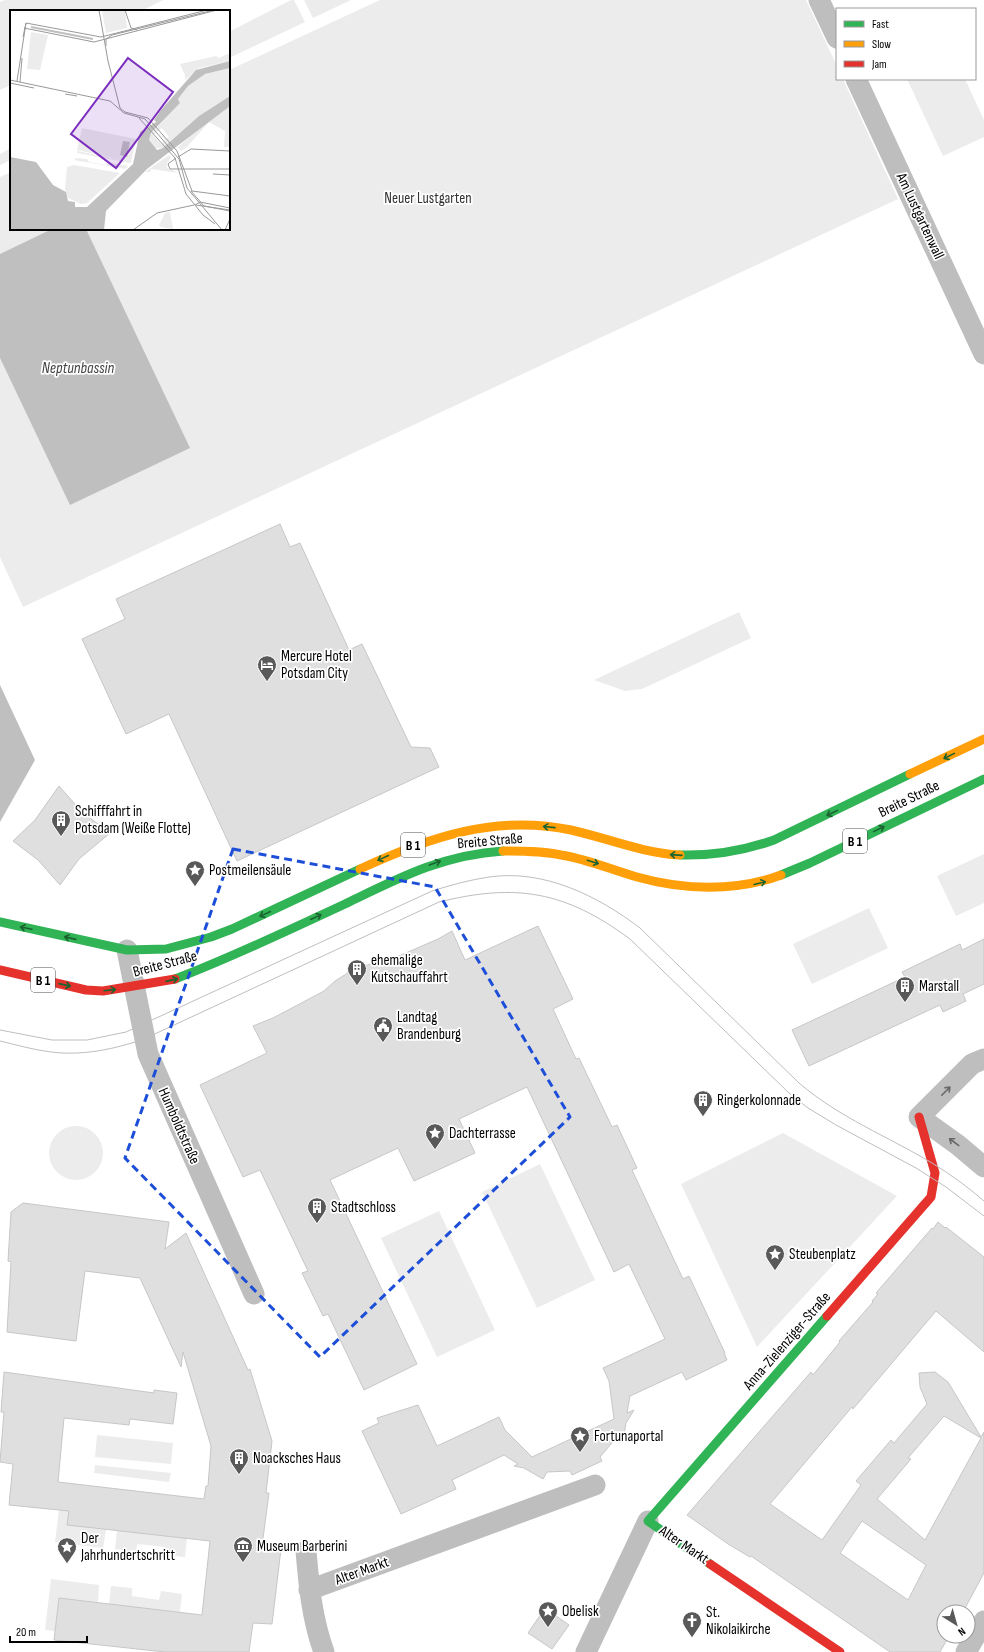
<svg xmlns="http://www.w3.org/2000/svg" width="984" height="1652" font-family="'Sofia Sans Condensed',sans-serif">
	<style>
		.green { fill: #ececec }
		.water { fill: #bfbfbf }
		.building { fill: #dfdfdf; stroke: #c7c7c7; fill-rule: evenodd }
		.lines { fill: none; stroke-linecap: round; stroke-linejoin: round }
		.street { stroke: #bebebe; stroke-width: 21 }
		.fast { stroke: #30b455; stroke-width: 9 }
		.slow { stroke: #ff9f0a; stroke-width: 9 }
		.jam { stroke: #e5322d; stroke-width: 9 }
		.tram { stroke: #bebebe; stroke-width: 1 }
		.oneway { stroke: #1a632f }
		.oneway2 { stroke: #686868 }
		.marked { fill: none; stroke: #1d4ed8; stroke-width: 3; stroke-dasharray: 8 5; stroke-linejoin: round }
		.labels { text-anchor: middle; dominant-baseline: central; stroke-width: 3.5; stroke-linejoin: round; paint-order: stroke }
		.shield { fill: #fff; stroke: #4c4c4c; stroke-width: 1 }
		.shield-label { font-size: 14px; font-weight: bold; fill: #000 }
		.park-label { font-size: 15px; fill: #333; stroke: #fff }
		.street-label { font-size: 15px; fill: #000; stroke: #fff }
		.poi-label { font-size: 15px; fill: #000; stroke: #fff; text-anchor: start }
		.water-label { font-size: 16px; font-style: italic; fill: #444; stroke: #fff }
		.inset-river { fill: none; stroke: #bfbfbf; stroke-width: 2 }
		.inset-road { fill: none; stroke: #999; stroke-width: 1 }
		.view { fill: #7b2cbf; fill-opacity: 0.15; stroke: #7b2cbf; stroke-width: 2 }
		.inset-edge { fill: none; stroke: #000; stroke-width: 2 }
	</style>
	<rect width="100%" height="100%" fill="#fff"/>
	<path class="green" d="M5,0h158l-22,11h-130v74l-11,5v-88z
		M291,0h3l11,22 -76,36v-26z
		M304,0h47l-38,18z
		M380,0h426l31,66v13h6l55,120 -875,408 -23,-50v-380l11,-5v57h218v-159z
		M907,79h58l19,41v17l-41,19z
		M11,148v12l-11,5v-11z
		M739,612l12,26 -109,51 -17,2 -31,-11z
		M984,854v49l-28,13 -19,-40z
		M869,908l19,40 -76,36 -19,-40z
		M49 1153a27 27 0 1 1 54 0a27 27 0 1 1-54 0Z
		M783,1133l114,63 -140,151 -76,-163z
		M540,1164l55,116 -58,28 -55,-116z
		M439,1211l56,119 -58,27 -56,-119z
		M97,1435l76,8 -2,21 -76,-7z
		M95,1465l76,8 -2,9 -75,-9z
		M61,1493l10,1 -3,31 38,5 -3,18 -48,-6z
		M117,1530l70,8 -2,19 -20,-2v-8l-28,-3 -1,8 -21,-3z
		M51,1579l48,6 -1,17 -39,-4 -4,33 -10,-1z
		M111,1586l21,2v8l27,4 2,-9 21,3 -2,18 -71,-7z"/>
	<path class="water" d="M52,229h34l104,219 -120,57 -70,-147v-104z
		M0,685l35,75 -35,62z"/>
	<path class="building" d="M280,524l10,23 10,-4 49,107 13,-6 49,103 19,1 9,19 -202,94 -68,-147 -43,20 -44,-95 43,-20 -9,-20z
		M59,786l23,26 28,21 -31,26 -19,26 -22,-25 -25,-19 22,-21z
		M538,926l35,73 -20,10 23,50 3,-1 33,69 5,-2 20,43 -5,2 51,109 6,-3 36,77h-1l3,7 -41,20 -4,-8 -52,24 -3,17 7,-3 -8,13 -3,19h-6l-1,-4 -16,19 2,4 -30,14 -2,-4 -23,1 -4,7 -19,-11 -10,-2 4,-2 -14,-9 -52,25 4,9 -55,25 -39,-83 17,-8 -2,-5 41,-13 19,41 62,-29 6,13 27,27 82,-38 -5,-38 -6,-13 62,-29 -36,-75 -15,8 -87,-185 -68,32 16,34 -61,28 -16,-33 -68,32 87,184 -53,26 -36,-76 -5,2 -21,-43 6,-2 -48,-101 -17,7 -43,-92 67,-32 -14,-27 20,-8 51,-27 11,-10 16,-10 19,-7 15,-2 53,-23 14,-8 13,29z
		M984,939v45l-21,10 3,7 -23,11 -3,-7 -131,61 -17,-36 113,-53 -3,-5 58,-28 2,6z
		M23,1203l146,19 -4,27 21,-16 62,137 2,-1 22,72 -6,52h3l-7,53 17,2 2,1 -9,75 -19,-1 -4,29h-84l-111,-12 5,-42 143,17 8,-74 -143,-16 2,-14 -60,-6 4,-41 -13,-2 4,-50h-3l3,-40 150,21v-3l23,3 -4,31 -43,-5 -1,6 -65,-7 -6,64 146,17 2,-13h2l3,-40 -28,-94 -2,15 -41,-89 -55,-7 -9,70 -69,-9 4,-70 -3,-1 3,-49z
		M938,1222l7,6 1,-1 38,30v95l-48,-41 -83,98 -1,-2 -82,97 52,36 39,-55 -5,-4 35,-41 3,3 33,-39 -7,-17 -1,-14 16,-1 13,10 33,55 3,-5v141l-21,39h-19v24h5l-9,16h-50l-139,-96 -1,1 -22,-13 -41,-29 124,-143 2,3 27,-33 -1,-1 34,-39 -1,-1 6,-7 -2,-1 56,-65 1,1zM944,1416l37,22 -56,102 -48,-41 34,-40 -3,-1zM862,1521l64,44 -18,35 -68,-47z
		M545,1608l24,17 -17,24 -24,-16z"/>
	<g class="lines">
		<path class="street" d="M819,0l18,38
			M856,79l128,275
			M127,950l21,104 106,240
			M984,1059l-12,5 -53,53 39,28 26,22
			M306,1551c3,35 6,68 18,101
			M309,1590l286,-105
			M586,1652l62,-131
			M966,1652l18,-31"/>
		<path class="fast" d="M680,855c33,1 63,-4 94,-15l136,-66
			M781,875l29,-12 174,-84
			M0,922l127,28 39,-1 45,-12 21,-8 128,-60
			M175,979c58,-22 114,-49 170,-75 54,-26 97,-49 158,-53
			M710,1564l-62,-43 179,-205"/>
		<path class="slow" d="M910,774l74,-35
			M503,851c20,0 39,0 58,4 26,4 51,15 76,22 46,13 99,15 144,-2
			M360,869c67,-31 135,-55 211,-39 36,8 71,23 109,25"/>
		<path class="jam" d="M0,970l86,20 17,1 72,-12
			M827,1316l104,-119 4,-24 -16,-56
			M710,1564l130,88"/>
		<path class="tram" d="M0,1030l52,10h35l39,-8 306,-141c19,-6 37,-11 57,-14 55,-8 109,19 151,51l159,155c41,35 88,53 133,80 18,11 36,24 52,38
			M0,1041c17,4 34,9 51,11 32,4 64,-3 93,-13l295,-137c77,-19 126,-11 191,37l159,154 19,15 28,17 80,43 30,19 38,29"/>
	</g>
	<defs><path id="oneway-shaft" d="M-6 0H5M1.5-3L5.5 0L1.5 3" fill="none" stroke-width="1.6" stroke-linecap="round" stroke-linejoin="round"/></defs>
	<g class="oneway">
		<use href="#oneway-shaft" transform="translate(949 756) rotate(154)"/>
		<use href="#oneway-shaft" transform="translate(832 813) rotate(154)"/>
		<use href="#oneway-shaft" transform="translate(549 827) rotate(-174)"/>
		<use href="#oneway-shaft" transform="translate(879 829) rotate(-26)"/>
		<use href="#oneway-shaft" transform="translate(676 855) rotate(-176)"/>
		<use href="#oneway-shaft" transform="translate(383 858) rotate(155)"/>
		<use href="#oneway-shaft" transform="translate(593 862) rotate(17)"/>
		<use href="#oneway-shaft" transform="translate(435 863) rotate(-20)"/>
		<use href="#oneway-shaft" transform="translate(760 883) rotate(-14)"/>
		<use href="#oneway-shaft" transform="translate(265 914) rotate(155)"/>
		<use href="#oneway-shaft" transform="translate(316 917) rotate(-25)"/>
		<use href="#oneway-shaft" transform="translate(26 928) rotate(-168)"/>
		<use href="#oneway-shaft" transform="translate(70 938) rotate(-167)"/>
		<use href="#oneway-shaft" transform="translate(172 980) rotate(-13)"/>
		<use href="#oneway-shaft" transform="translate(65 985) rotate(13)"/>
		<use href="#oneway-shaft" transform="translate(110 990) rotate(-7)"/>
	</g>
	<g class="oneway2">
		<use href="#oneway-shaft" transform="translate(946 1091) rotate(-45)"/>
		<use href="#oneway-shaft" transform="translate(954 1142) rotate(-143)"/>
	</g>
	<path class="marked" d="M233,849l202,38 135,230 -250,240 -195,-199z"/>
	<defs>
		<g id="hotel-pin" transform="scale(1)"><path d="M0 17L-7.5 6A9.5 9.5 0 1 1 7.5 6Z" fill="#595959" stroke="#fff"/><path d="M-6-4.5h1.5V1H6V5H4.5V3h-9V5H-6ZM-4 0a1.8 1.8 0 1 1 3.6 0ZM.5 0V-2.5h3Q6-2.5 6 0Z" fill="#fff"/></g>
		<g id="building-pin" transform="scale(1)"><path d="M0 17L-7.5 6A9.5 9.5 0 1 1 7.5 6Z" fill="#595959" stroke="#fff"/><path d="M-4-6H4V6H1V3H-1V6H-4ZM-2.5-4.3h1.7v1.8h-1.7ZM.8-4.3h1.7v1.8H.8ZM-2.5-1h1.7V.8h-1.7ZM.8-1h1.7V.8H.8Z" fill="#fff"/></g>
		<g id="sight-pin" transform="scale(1)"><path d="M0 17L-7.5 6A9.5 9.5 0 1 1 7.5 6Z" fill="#595959" stroke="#fff"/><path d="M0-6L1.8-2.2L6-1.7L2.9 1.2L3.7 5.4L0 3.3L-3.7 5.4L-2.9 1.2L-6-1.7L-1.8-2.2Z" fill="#fff"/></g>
		<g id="civic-pin" transform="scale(1)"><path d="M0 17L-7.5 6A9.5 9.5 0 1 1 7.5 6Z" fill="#595959" stroke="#fff"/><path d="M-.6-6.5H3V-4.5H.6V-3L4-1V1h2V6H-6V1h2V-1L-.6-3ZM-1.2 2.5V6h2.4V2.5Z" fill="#fff"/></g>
		<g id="museum-pin" transform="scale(1)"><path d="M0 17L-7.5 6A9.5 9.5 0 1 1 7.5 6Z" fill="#595959" stroke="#fff"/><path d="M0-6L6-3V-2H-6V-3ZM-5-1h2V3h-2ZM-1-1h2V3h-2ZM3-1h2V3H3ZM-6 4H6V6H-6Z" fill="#fff"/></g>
		<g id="church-pin" transform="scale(1)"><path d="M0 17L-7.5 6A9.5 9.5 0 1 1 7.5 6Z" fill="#595959" stroke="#fff"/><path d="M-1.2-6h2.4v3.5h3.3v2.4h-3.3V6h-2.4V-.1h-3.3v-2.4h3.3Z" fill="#fff"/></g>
	</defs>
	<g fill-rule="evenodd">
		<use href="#hotel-pin" x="267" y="665"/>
		<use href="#building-pin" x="61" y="820"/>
		<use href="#sight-pin" x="195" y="870"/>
		<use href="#building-pin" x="357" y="969"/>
		<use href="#building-pin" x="905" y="986"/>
		<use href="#civic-pin" x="383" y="1026"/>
		<use href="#building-pin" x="703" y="1100"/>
		<use href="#sight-pin" x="435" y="1133"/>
		<use href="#building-pin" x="317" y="1207"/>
		<use href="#sight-pin" x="775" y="1254"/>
		<use href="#sight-pin" x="580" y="1436"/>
		<use href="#building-pin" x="239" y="1458"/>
		<use href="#museum-pin" x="243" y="1546"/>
		<use href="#sight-pin" x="67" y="1547"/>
		<use href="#sight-pin" x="548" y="1611"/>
		<use href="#church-pin" x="692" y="1621"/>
	</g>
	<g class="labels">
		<g class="shield">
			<rect x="843" y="829" width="24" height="24" rx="3"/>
			<rect x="401" y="833" width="24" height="24" rx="3"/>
			<rect x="31" y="968" width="24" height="24" rx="3"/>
		</g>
		<g class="shield-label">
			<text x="855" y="841">B 1</text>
			<text x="413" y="845">B 1</text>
			<text x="43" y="980">B 1</text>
		</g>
		<g class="park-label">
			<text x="428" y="198">Neuer Lustgarten</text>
		</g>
		<g class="street-label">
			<text transform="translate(920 216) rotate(65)">Am Lustgartenwall</text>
			<text transform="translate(909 799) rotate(-26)">Breite Straße</text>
			<text transform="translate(490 841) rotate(-5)">Breite Straße</text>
			<text transform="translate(165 964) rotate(-15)">Breite Straße</text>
			<text transform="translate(179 1126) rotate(66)">Humboldtstraße</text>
			<text transform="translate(787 1341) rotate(-49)">Anna-Zielenziger-Straße</text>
			<text transform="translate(684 1545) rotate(34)">Alter Markt</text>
			<text transform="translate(362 1571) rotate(-20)">Alter Markt</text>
		</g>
		<g class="poi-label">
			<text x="281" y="656">Mercure Hotel<tspan x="281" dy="17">Potsdam City</tspan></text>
			<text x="75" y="811">Schifffahrt in<tspan x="75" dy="17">Potsdam (Weiße Flotte)</tspan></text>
			<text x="209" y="870">Postmeilensäule</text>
			<text x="371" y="960">ehemalige<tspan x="371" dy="17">Kutschauffahrt</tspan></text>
			<text x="919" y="986">Marstall</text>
			<text x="397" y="1017">Landtag<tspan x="397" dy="17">Brandenburg</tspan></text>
			<text x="717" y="1100">Ringerkolonnade</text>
			<text x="449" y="1133">Dachterrasse</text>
			<text x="331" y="1207">Stadtschloss</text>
			<text x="789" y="1254">Steubenplatz</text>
			<text x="594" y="1436">Fortunaportal</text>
			<text x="253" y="1458">Noacksches Haus</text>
			<text x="81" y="1538">Der<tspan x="81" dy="17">Jahrhundertschritt</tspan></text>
			<text x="257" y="1546">Museum Barberini</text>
			<text x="562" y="1611">Obelisk</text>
			<text x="706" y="1612">St.<tspan x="706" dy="17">Nikolaikirche</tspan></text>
		</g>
		<g class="water-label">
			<text x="78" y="368">Neptunbassin</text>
		</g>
	</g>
	<g transform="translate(10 10)">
		<rect width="220" height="220" fill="#fff"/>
		<path d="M92,0h23l2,18 -21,5zM21,22l17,3 -8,35 -13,-1zM220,43v8l-31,7 -14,12v-5l-5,-11 36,-8 3,2zM220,58v28l-31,20 -36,32h-8l-6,-8 1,-5 30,-32 -2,-4 10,-13 17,-12zM152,118l7,9 -3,2 -8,-7 7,8 -4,4 -8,-9zM220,96v41h-6l1,-16 -16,-9 -22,25 -6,4 -3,-4 31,-27zM72,118l54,11 -5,23 -1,1 -53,-10v-2l50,10 -50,-11zM159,145l2,3 -4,5v5l12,5 -28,-4 -1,3h-5zM66,148l11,1 2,3 17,3 2,-3 20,4 -3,3 -5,-1 -46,-8zM64,155l46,8 -33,30 -6,1 -13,-6 -3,-8 2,-23zM160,202l3,17 -12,-2 -2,-2 6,-12z" fill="#ececec" fill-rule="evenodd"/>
		<path d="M220,51v7l-25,6 -17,12 -10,13 2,4 -29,30 -2,7 8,10 6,-2 36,-32 31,-20v10l-83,63 -41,42 -2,19h-94v-73l26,5 17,23 13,7 2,9 7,1v5h12l46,-43 7,-32 16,-10 -2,-2 7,-10 35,-40zM113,131l7,1 -3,15 -7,-2z" fill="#bfbfbf"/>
		<path class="inset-river" d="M21,17l62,12"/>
		<path class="inset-road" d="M89,0l9,51 12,47 5,4 23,6 29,33 15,40 38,5M115,0l6,18 6,2M14,18l70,14 123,-32M13,27l3,-14 75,14 106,-27M96,36v-7l6,-4 102,-25M0,70l100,21 14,12 21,6 34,40 8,29 35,42M7,71l9,-58M10,72l2,-24M0,73l24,5M55,84l12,2M129,108l36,40 11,36 17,21 12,9M168,147l13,-8 39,2M166,148l-8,6 2,5h60M203,164l17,1M181,181l13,15 26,5M185,195l5,-3 30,6M186,195l34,5M123,220l24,-17 37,-8M215,220l5,-11"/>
		<path class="view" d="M118,48l45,34 -57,76 -45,-34z"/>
		<rect width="220" height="220" class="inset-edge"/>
	</g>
	<rect x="836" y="8" width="140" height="72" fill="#ffffff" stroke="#999999"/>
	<rect x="844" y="21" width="20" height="6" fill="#30b455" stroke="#999999"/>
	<text x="872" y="28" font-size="12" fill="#000000">Fast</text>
	<rect x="844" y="41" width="20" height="6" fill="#ff9f0a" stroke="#999999"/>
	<text x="872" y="48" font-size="12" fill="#000000">Slow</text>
	<rect x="844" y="61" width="20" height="6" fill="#e5322d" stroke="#999999"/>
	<text x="872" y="68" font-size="12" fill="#000000">Jam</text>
	<g transform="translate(956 1624) rotate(143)"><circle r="19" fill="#ffffff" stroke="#999999"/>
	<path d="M0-3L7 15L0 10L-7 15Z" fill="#595959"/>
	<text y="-6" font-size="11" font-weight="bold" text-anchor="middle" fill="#000000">N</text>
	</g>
	<path d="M10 1636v6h77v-6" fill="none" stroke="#000000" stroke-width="2"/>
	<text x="16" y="1636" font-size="12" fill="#000000" stroke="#ffffff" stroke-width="3" paint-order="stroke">20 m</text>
</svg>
